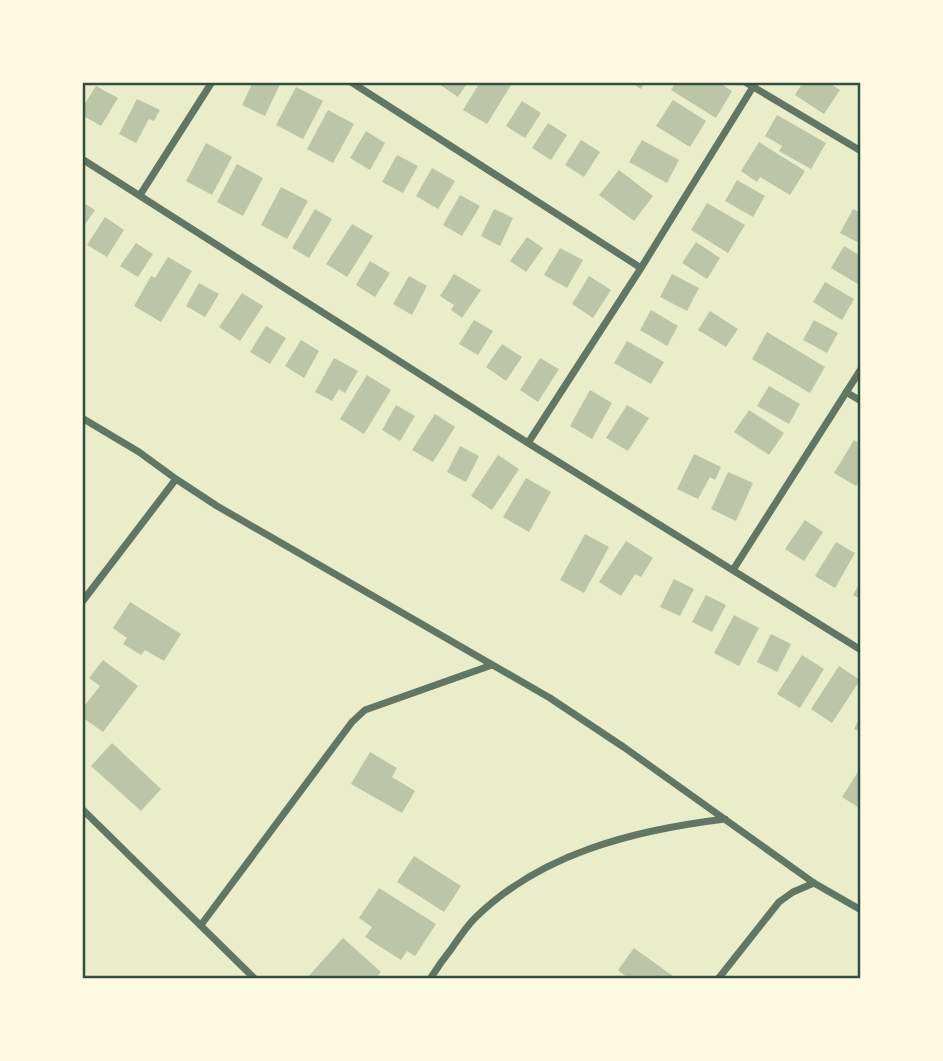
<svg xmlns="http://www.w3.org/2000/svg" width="943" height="1061" font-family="Mulish,sans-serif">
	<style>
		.building { fill: #bcc5a7 }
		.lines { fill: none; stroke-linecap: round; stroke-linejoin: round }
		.minor { stroke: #617663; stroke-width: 7 }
		.neatline { fill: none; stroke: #344e41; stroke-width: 2.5 }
	</style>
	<rect width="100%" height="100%" fill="#e9edc9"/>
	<path class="building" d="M253,82h28l-16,34 -23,-11z
		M441,82h27l-10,15 -19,-13z
		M480,82h26l5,3 -24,39 -24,-14z
		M630,82h15l-4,7z
		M676,82h42l14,9 -16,27 -45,-28z
		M803,82h25l12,8 -16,24 -29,-19z
		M96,86l22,12 -17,28 -19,-11v-7z
		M296,87l27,14 -20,38 -27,-14z
		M137,99l23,11 -6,11 -5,-2 -13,24 -17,-9z
		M673,100l33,21 -16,26 -34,-21z
		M522,101l19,12 -16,25 -19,-12z
		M328,110l26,14 -21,39 -26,-14z
		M777,115l49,28 -15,26 -32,-18 3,-5 -17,-10z
		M548,123l19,12 -16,25 -19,-12z
		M366,131l19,12 -15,27 -20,-12z
		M581,140l19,12 -16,25 -19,-12z
		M642,140l37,20 -12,23 -38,-21z
		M759,142l46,29 -15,24 -30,-18 -3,5 -16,-11z
		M206,143l26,14 -20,38 -26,-14z
		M397,155l21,11 -15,27 -21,-11z
		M237,164l26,14 -20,38 -26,-14z
		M432,168l23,13 -17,28 -22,-13z
		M619,170l34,26 -19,25 -35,-26z
		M737,180l28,16 -12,21 -28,-16z
		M281,187l27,14 -21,38 -26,-14z
		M460,195l20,11 -18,30 -19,-11z
		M82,202l13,8 -13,19z
		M707,203l38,22 -17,28 -37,-23z
		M315,209l17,10 -23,39 -17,-10z
		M494,209l19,9 -13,28 -19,-10z
		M853,209l8,4v31l-21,-11z
		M105,217l19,13 -17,27 -20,-12z
		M352,224l21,12 -26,41 -21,-13z
		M527,237l16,11 -17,24 -16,-11z
		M696,242l24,16 -13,21 -25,-16z
		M136,243l17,11 -15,23 -18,-11z
		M844,246l17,10v30l-30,-18z
		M560,248l23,12 -16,28 -23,-13z
		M168,257l24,14 -31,51 -27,-16 17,-30 4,2z
		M370,261l20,12 -15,24 -19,-12z
		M454,274l27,16 -19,28 -11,-8 3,-5 -14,-9z
		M672,274l27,14 -12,23 -27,-14z
		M409,276l18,10 -15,29 -19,-11z
		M589,276l22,14 -18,28 -21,-14z
		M825,282l29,17 -12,21 -29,-18z
		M199,283l20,11 -14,23 -19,-11z
		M242,293l21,13 -23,35 -21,-14z
		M651,310l27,16 -11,20 -27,-16z
		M710,311l28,18 -12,18 -28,-17z
		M474,320l19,11 -15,24 -19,-11z
		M814,320l24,13 -11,20 -24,-13z
		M266,326l20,12 -16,26 -20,-12z
		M767,332l58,35 -15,26 -58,-34z
		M301,340l18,11 -15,27 -19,-12z
		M627,341l37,21 -13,22 -37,-21z
		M502,344l20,13 -16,24 -20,-14z
		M334,358l24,13 -13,22 -6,-4 -7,12 -17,-9z
		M540,358l19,11 -21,33 -18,-12z
		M367,375l24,15 -27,44 -24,-15z
		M769,386l31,18 -11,20 -32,-18z
		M590,390l22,13 -20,36 -22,-13z
		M396,405l19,11 -15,25 -18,-11z
		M627,405l22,13 -21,33 -22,-13z
		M749,410l35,23 -15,22 -35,-23z
		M435,414l20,13 -22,35 -21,-12z
		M854,440l7,4v35l-5,7 -22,-13z
		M460,446l19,10 -13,26 -19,-10z
		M694,454l27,13 -6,13 -5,-3 -12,22 -21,-10z
		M498,455l21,14 -27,41 -21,-14z
		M728,472l25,11 -17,38 -25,-12z
		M526,478l25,14 -22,40 -26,-15z
		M805,520l18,12 -19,29 -19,-12z
		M585,534l24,13 -25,46 -24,-13z
		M626,541l27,17 -12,19 -6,-3 -14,22 -22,-14z
		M836,542l19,11 -20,35 -20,-12z
		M674,579l20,10 -14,27 -20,-9z
		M861,581v18l-8,-4z
		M706,595l20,10 -14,27 -20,-10z
		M130,602l51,32 -17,27 -19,-11 -4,5 -18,-11 4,-6 -14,-10z
		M734,615l25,13 -20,38 -25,-13z
		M771,634l20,10 -14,28 -20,-10z
		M802,655l22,14 -24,39 -23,-14z
		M103,660l35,26 -35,46 -21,-15v-8l18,-23 -11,-8z
		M839,666l21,14 -28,43 -21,-14z
		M861,715v17l-7,-3z
		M112,743l49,46 -20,22 -50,-45z
		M370,752l27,16 -5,9 23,14 -13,22 -51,-29z
		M858,772l3,2v35l-19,-12z
		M414,856l47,30 -17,26 -47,-30z
		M379,888l57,36 -21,32 -8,-5 -6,9 -36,-23 7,-10 -13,-9z
		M343,938l38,34 -6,7h-69z
		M634,948l43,31h-48l-11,-9z"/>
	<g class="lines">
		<path class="minor" d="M351,82l290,186
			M745,82l116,69
			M82,159l446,284 333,207
			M140,195l72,-113
			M846,392l15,9
			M82,418l57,34 37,27 41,27 333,192 75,50 189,135 47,27
			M528,443l113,-175 115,-186
			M733,570l128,-201
			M82,602l94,-123
			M82,809l173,170
			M201,925l151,-203 13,-12 127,-45
			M430,979c7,-11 14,-21 22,-31 7,-10 14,-21 23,-30 66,-65 160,-88 250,-99
			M718,979l61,-77 14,-10 21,-9"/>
	</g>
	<rect width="943" height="1061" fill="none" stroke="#fefae0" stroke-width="168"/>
	<rect x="84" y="84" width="775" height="893" class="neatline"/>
</svg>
